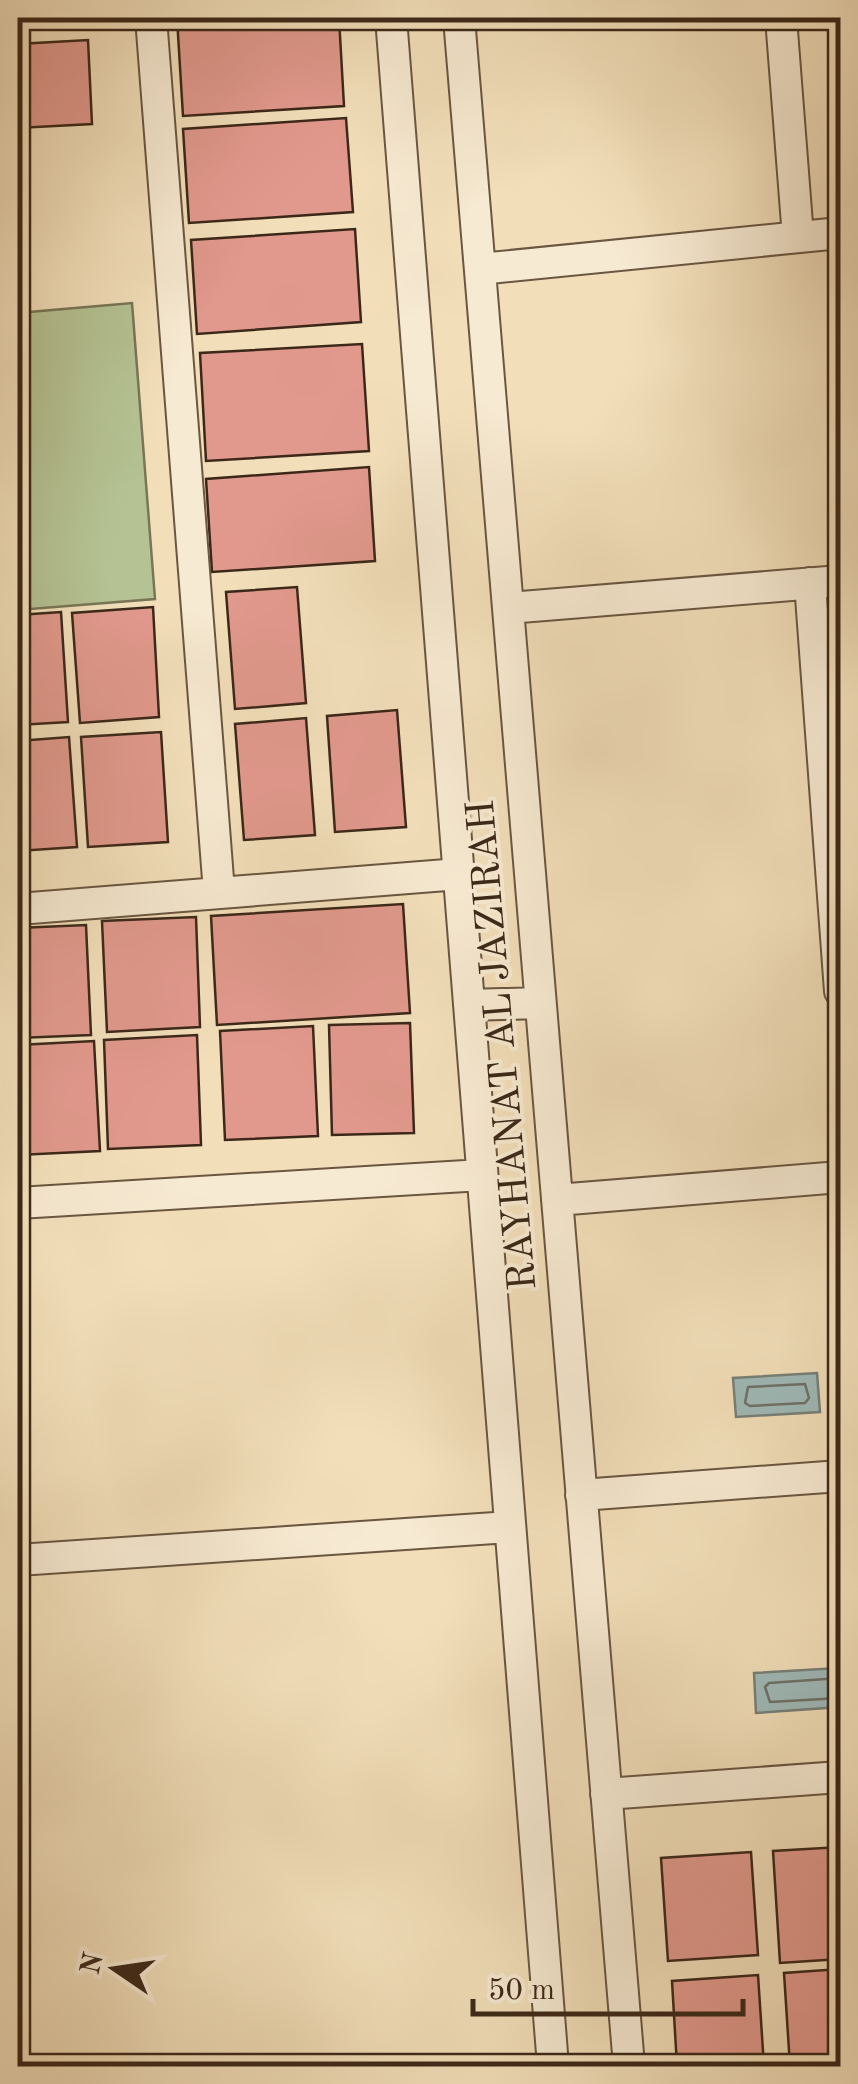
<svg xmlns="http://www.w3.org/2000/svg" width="858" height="2084" font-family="'Old Standard TT',serif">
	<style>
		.green { fill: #b5c394; stroke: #787656; stroke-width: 2.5 }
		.water { fill: #9fbab9; stroke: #778079; stroke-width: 2.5 }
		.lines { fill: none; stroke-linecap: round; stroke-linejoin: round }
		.shore { stroke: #6e7169; stroke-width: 2.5 }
		.building { fill: #e1998d; stroke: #3c2819; stroke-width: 2.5 }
		.street-casing { stroke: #6a5641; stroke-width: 34 }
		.street { stroke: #f7ead2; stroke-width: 30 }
		.labels { text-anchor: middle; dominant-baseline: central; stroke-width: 8; stroke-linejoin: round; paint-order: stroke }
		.street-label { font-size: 40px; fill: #3c2819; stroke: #f7ead2 }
	</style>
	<rect width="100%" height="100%" fill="#f2dfba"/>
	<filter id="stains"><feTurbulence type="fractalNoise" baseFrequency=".002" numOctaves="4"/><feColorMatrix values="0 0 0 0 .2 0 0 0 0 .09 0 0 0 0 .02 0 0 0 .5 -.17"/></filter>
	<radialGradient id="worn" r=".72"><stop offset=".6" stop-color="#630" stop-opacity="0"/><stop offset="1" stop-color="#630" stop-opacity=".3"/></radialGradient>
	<path class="green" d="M132,303l23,296 -137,11v-297z"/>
	<path class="water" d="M817,1373l3,39 -84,5 -3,-39z
		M838,1668l2,39 -84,6 -2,-40z"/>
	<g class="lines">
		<path class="shore" d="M805,1384l4,14 -4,5 -55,3 -5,-3 3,-16z
			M840,1678l-71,5 -4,4 5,15 70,-4"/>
	</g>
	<path class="building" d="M177,18h162l5,88 -161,10z
		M88,40l4,84 -74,4v-84z
		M346,118l7,94 -164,11 -6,-94z
		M355,229l6,93 -164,12 -6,-94z
		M362,344l7,107 -163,10 -6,-108z
		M369,467l6,94 -163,11 -6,-93z
		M297,587l9,116 -71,6 -9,-117z
		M153,607l6,110 -79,6 -8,-110z
		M61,612l7,110 -50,3v-110z
		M397,710l9,117 -71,5 -8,-116z
		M306,718l9,117 -71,5 -9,-116z
		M161,732l7,110 -80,5 -7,-110z
		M69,737l8,110 -59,4v-110z
		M403,904l7,109 -193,12 -6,-109z
		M196,917l4,110 -93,5 -5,-111z
		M86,925l5,110 -73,3v-110z
		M410,1023l4,110 -82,2 -3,-110z
		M313,1026l5,110 -93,4 -5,-109z
		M197,1035l4,110 -93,4 -4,-109z
		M94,1041l6,110 -82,4v-110z
		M840,1847v112l-60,4 -7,-112z
		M751,1852l7,103 -90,6 -7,-103z
		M840,1969v97h-50l-6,-93z
		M758,1975l6,91h-87l-5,-85z"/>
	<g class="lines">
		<g class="street-casing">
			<path id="street" d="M151,18l68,874
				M391,18l162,2048
				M459,18l170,2048
				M781,18l17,219
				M480,269l360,-36
				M810,583l30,408
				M508,608l332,-27
				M18,909l441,-35
				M469,1005l71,-2
				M557,1200l283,-23
				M18,1203l464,-28
				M581,1495l259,-19
				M18,1560l492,-33
				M606,1794l234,-17"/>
		</g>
		<use href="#street" class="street"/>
	</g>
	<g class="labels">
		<g class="street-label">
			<text transform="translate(504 1045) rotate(-95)">RAYHANAT AL JAZIRAH</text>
		</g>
	</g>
	<rect width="858" height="2084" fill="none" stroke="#f2dfba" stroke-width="60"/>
	<rect x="20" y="20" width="818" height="2044" fill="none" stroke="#3c2819" stroke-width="5"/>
	<rect x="30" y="30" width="798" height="2024" fill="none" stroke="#3c2819" stroke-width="2.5"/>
	<g transform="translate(115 1969) rotate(283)" stroke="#f7ead2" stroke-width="8" paint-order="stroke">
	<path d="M0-8L18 38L0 25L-18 38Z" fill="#3c2819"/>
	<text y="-15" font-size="28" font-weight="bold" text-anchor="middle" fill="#3c2819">N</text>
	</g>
	<path d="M473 1999v15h270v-15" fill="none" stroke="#3c2819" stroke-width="5"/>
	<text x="488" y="1999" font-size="30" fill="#3c2819" stroke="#f7ead2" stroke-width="8" paint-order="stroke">50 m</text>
	<rect width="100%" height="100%" filter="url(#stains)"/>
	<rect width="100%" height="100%" fill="url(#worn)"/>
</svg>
